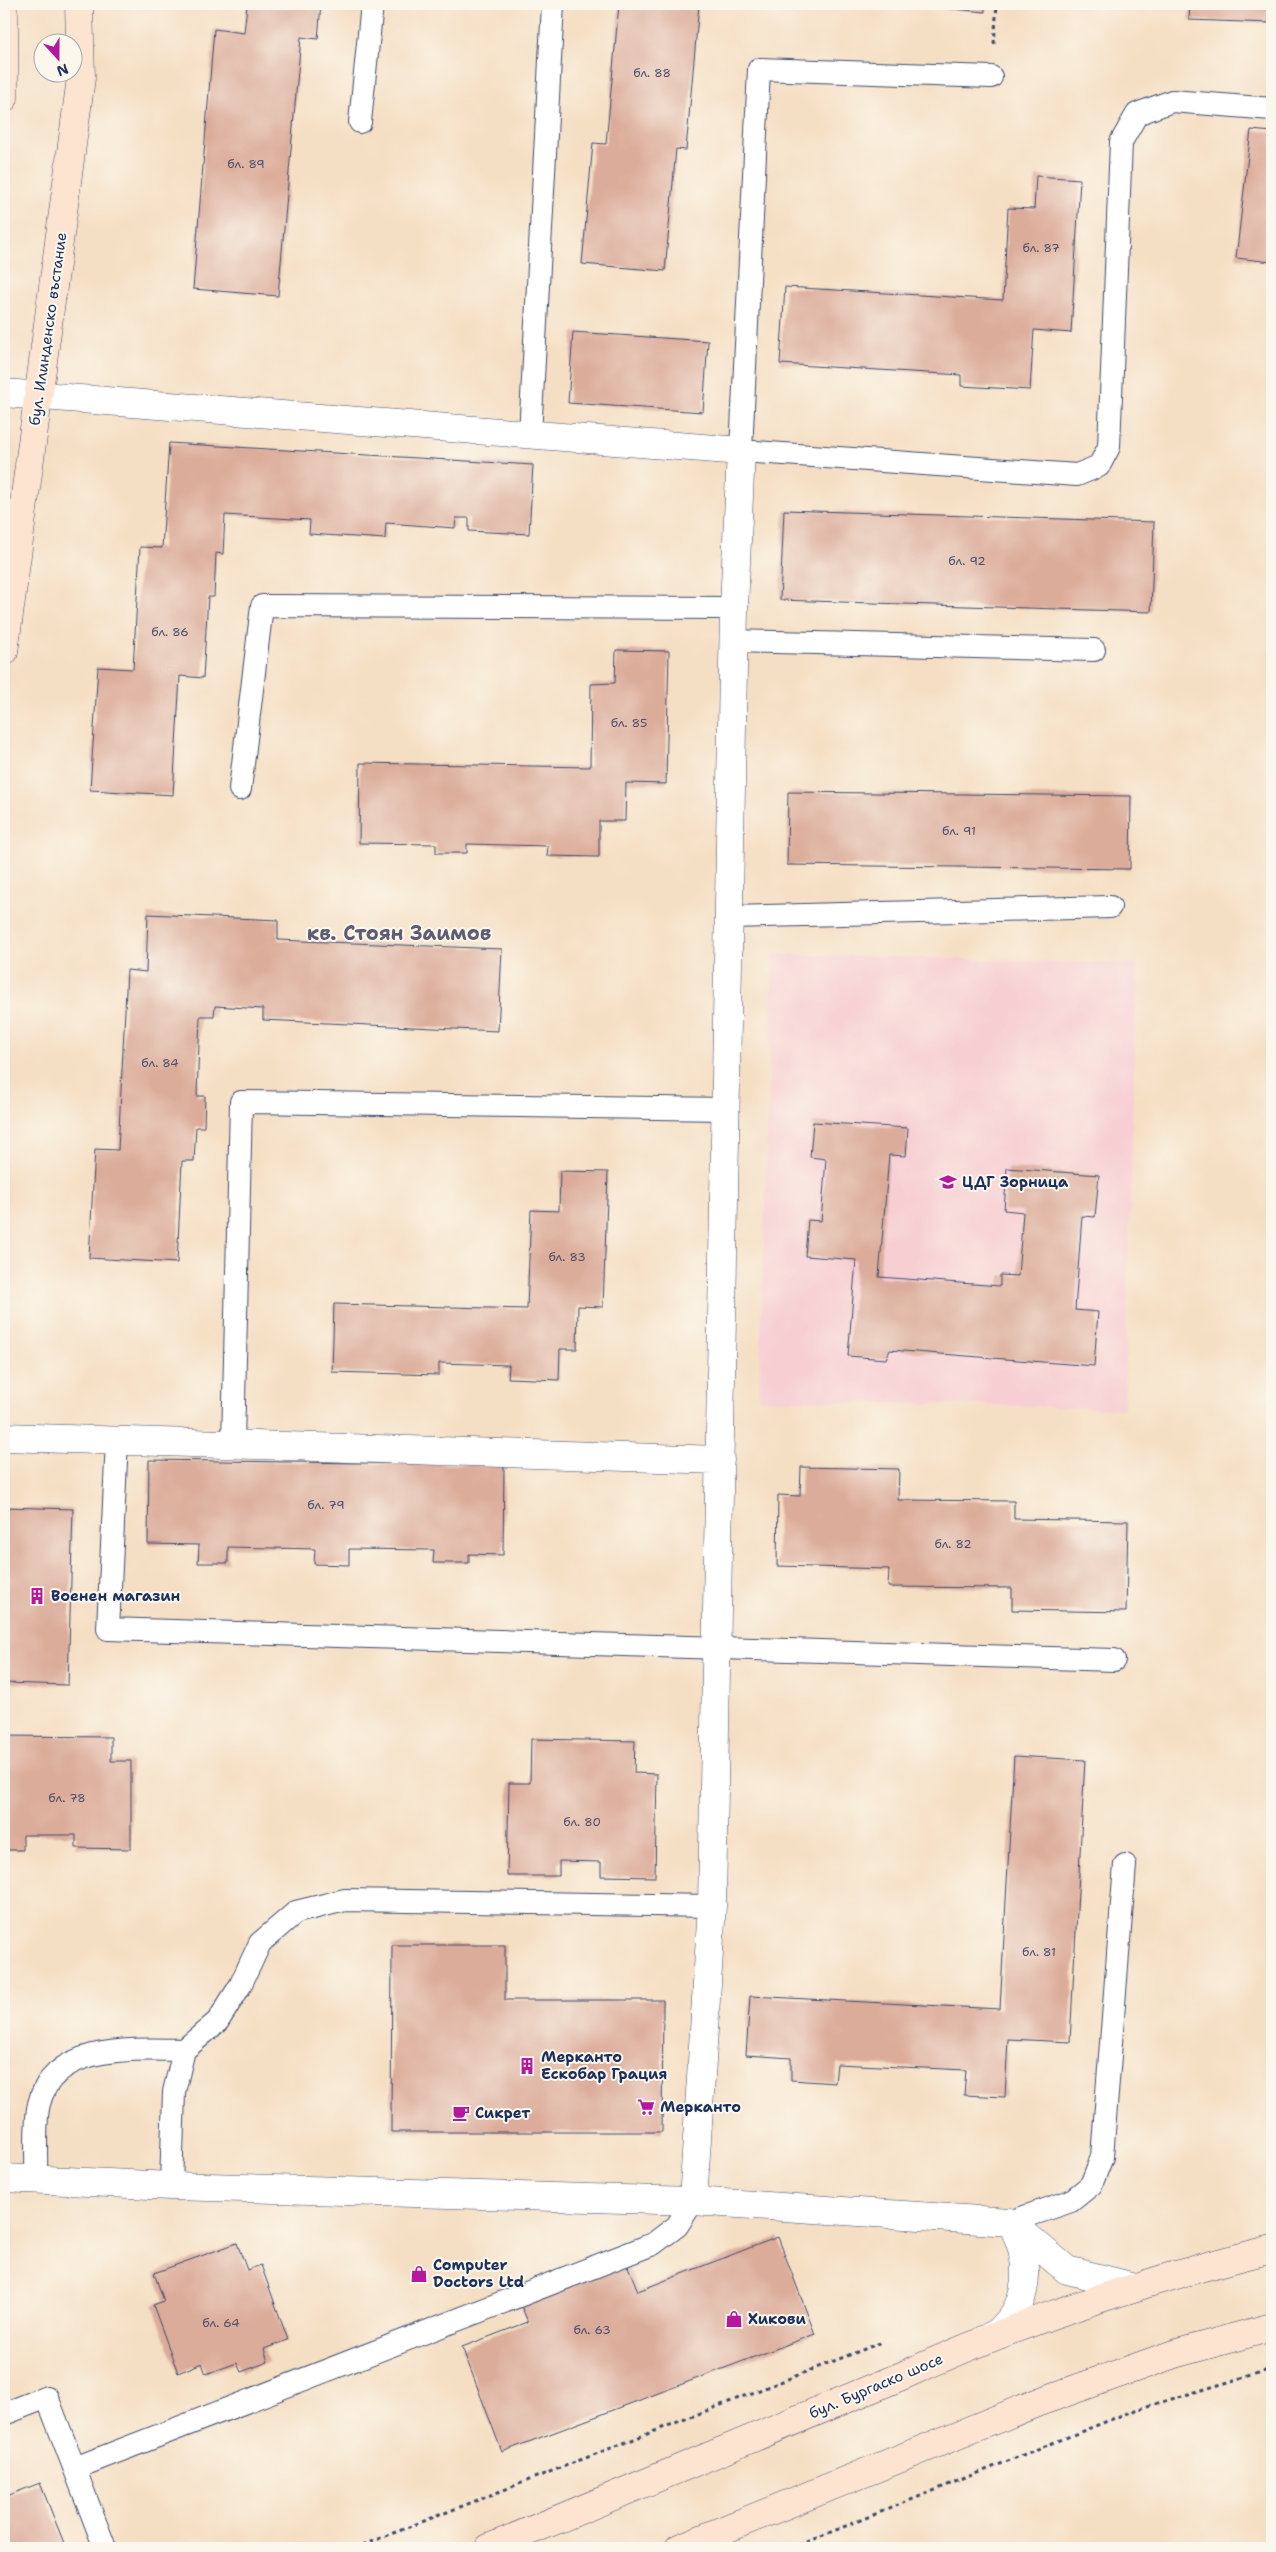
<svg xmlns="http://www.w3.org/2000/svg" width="1276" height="2552" font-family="'Shantell Sans',sans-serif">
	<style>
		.built { fill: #f7cfd3 }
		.building { fill: #dcac9a }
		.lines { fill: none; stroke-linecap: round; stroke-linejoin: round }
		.lane-casing { stroke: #3c496d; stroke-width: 24 }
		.street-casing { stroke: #3c496d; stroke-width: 29 }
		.secondary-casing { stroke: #3c496d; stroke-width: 29 }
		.path { stroke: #3c496d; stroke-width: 3; stroke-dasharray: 4 4; stroke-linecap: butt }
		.lane { stroke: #fff; stroke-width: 22 }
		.street { stroke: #fff; stroke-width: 28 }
		.secondary { stroke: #fde4d1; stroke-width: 28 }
		.labels { text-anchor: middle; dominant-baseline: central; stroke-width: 4; stroke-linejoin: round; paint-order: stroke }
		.number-label { font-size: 12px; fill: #4b4e6d }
		.street-label { font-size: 15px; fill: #1b2f5e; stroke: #fbf7ec }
		.poi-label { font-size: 15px; font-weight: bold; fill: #1b2f5e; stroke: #fbf7ec; text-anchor: start }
		.district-label { font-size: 20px; font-weight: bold; fill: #5f5b73; stroke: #fbf7ec }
	</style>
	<rect width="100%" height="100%" fill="#fbf7ec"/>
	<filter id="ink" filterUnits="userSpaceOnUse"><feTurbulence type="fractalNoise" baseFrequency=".02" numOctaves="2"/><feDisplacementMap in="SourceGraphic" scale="10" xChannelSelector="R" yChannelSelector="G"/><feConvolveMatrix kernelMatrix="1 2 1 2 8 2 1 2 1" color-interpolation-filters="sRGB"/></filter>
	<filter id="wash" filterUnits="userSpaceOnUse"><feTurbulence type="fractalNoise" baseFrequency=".0096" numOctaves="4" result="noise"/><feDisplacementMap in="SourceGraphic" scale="20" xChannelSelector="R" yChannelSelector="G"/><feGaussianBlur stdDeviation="1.12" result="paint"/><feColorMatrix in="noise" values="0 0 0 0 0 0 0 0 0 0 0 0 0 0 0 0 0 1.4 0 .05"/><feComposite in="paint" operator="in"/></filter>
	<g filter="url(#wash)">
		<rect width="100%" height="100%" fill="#f5dfc4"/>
		<path class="built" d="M773,954l364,10 -13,445 -365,-10z"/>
		<g id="blocks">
			<path class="building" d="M247,4h74l-3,35 -17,-2 -23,259 -85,-7 21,-260 30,4z
				M619,4h80l-13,146 -10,-1 -11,122 -83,-7 11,-121 13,1z
				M898,4h87v8z
				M1190,4h82v19l-83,-3z
				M1251,130l21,2v130l-36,-4z
				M1036,176l44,3 -9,154 -37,-3 -4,60 -69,-4v-11l-181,-11 5,-77 218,13 5,-92 26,1z
				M573,332l135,9 -5,71 -135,-9z
				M169,443l364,22 -4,69 -60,-3v-13h-13l-1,10 -69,-5 -1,16 -76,-5 1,-14 -85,-5 -2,39 -7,-1 -2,44h-6l-5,81 -23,-2 -7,119 -83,-5 8,-123 35,2 7,-122 22,1z
				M784,510l370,12 -3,90 -371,-12z
				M616,650l53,1 -3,133 -40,-1 -1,38h-26v36l-52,-1 1,-10 -81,-2v9h-31v-9l-77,-1 1,-80 230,4 1,-83 24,-1z
				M788,792l343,4 -1,73 -343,-4z
				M148,914l130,6v20l224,9 -4,82 -235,-11v-11l-48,-3 -1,10h-14l-3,80h8l-1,31h-8l-2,34h-12l-5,102 -88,-5 6,-109 23,1 9,-180 19,2z
				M813,1122l95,6 -2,28 -17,-1 -10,122 121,9v-11l18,1 5,-64 -19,-2 3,-42 92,7 -4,42 -13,-1 -7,94 23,2 -4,54 -204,-16 -4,9 -38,-3 8,-96 -51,-4 3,-36 13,1 5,-62 -16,-2z
				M560,1171l48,1 -5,135 -25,-1 -1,43h-17l-1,31 -51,-2 1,-13 -70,-2v12l-107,-3 2,-68 193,5 4,-99 28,1z
				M149,1460l355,5 -1,90 -34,-1v9h-36l1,-13 -85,-1v16l-35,-1 1,-15 -87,-2v16h-30l1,-18 -51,-1z
				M801,1467l98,2 -1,31 116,1v18l114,2 -2,91 -114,-2v-22l-124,-1 1,-18 -112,-3 1,-71 22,1z
				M4,1507l69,2 -5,176 -64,-2z
				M4,1736l107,1v24h20v88l-55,-1v-13h-53v15h-19z
				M531,1739l104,2 -1,32 23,1 -2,103 -54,-1v-14l-42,-1v15h-52l2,-93h21z
				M1014,1756l71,4 -15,282 -62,-3 -3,58 -41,-2 2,-25 -129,-6 -2,19 -44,-3v-22l-45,-3 4,-59 250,13z
				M392,1945h113v55h158l-1,132h-271z
				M778,2237l37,97 -313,118 -40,-105 66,-25 -9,-21 106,-42 13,32z
				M237,2243l10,27 14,-5 27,75 -24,9 4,13 -27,10 -4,-9 -31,11 -4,-11 -24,10 -25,-68 11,-4 -10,-28z
				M40,2483l26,65h-62v-51z"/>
		</g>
	</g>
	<g filter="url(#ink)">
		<use href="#blocks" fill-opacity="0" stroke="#3c496d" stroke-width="1"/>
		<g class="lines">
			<g class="lane-casing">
				<path id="lane" d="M991,77l-232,-8 -18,382 336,24 22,-9 10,-19 12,-305 16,-28 35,-13 100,8
					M360,122l12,-118
					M530,435l23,-431
					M733,641l361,9
					M240,789l22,-183 472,2
					M729,917l381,-10
					M117,1440l-9,189 1006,31
					M233,1444l8,-342 485,7
					M36,2181c1,-20 -2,-59 3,-77 14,-61 96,-55 145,-54
					M171,2186l3,-94 10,-42 34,-29 22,-35 20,-43 36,-31 49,-12 367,6
					M1010,2222l61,-21 20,-16 11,-28 23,-292
					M4,2414l43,-17 58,151
					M75,2468l578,-224 24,-18 16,-25"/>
			</g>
			<g class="street-casing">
				<path id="street" d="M4,393l737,58 -7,157 -22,1298 -19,295
					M4,1437l716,23
					M4,2178l167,8 522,15 317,21 57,48 68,17
					M983,2340c46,-20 52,-76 29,-115"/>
			</g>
			<g class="secondary-casing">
				<path id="secondary" d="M4,14v84
					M4,652l77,-574 -2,-74
					M489,2548l415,-173c118,-54 243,-95 368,-126
					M679,2548l360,-146 135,-48 98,-27"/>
			</g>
			<path class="path" d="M994,44l3,-40
				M355,2548l525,-205
				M791,2548l344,-138 137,-41"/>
			<use href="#lane" class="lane"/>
			<use href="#street" class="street"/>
			<use href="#secondary" class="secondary"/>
		</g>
	</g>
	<defs>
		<g id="school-bare" transform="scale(1.35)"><path d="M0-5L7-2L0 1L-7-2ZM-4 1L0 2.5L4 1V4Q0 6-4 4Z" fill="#b5179e" stroke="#fbf7ec" stroke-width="2.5" paint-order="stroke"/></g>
		<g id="building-bare" transform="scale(1.35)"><path d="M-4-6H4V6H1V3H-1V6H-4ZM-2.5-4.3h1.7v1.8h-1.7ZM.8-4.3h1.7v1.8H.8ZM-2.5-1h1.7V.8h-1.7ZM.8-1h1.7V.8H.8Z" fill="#b5179e" stroke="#fbf7ec" stroke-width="2.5" paint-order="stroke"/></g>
		<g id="supermarket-bare" transform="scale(1.35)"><path d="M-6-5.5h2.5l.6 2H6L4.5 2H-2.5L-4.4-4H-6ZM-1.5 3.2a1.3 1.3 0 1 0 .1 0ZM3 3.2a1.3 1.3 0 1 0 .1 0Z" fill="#b5179e" stroke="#fbf7ec" stroke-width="2.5" paint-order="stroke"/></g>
		<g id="cafe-bare" transform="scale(1.35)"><path d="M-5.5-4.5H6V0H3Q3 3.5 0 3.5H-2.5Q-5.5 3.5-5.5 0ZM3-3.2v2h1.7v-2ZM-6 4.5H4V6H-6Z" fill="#b5179e" stroke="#fbf7ec" stroke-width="2.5" paint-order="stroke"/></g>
		<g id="shop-bare" transform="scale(1.35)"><path d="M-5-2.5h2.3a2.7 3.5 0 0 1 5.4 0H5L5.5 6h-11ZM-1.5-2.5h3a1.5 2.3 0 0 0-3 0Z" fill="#b5179e" stroke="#fbf7ec" stroke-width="2.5" paint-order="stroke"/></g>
	</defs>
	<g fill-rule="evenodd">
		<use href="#school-bare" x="948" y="1182"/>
		<use href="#building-bare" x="37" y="1596"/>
		<use href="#building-bare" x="527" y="2066"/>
		<use href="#supermarket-bare" x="646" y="2107"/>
		<use href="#cafe-bare" x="461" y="2113"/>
		<use href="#shop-bare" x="419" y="2274"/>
		<use href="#shop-bare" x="734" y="2319"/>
	</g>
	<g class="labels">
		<g class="number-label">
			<text x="652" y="73">бл. 88</text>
			<text x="246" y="164">бл. 89</text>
			<text x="1041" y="248">бл. 87</text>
			<text x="967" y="561">бл. 92</text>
			<text x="170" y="632">бл. 86</text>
			<text x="629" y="723">бл. 85</text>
			<text x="959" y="831">бл. 91</text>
			<text x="160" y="1063">бл. 84</text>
			<text x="567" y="1257">бл. 83</text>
			<text x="326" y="1505">бл. 79</text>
			<text x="953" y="1544">бл. 82</text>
			<text x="67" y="1798">бл. 78</text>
			<text x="582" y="1822">бл. 80</text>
			<text x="1039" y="1952">бл. 81</text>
			<text x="221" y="2323">бл. 64</text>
			<text x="592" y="2330">бл. 63</text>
		</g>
		<g class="street-label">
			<text transform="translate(48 329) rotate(-82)">бул. Илинденско въстание</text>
			<text transform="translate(876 2386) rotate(-23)">бул. Бургаско шосе</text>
		</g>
		<g class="poi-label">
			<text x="962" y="1182">ЦДГ Зорница</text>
			<text x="51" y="1596">Военен магазин</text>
			<text x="541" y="2057">Мерканто<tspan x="541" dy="17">Ескобар Грация</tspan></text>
			<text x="660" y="2107">Мерканто</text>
			<text x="475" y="2113">Сикрет</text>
			<text x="433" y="2265">Computer<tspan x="433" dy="17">Doctors Ltd</tspan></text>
			<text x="748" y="2319">Хикови</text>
		</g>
		<g class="district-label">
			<text x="399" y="933">кв. Стоян Заимов</text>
		</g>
	</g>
	<rect width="1276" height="2552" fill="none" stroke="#fbf7ec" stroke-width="20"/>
	<g transform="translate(58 58) rotate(159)"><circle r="24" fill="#fbf7ec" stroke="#a1a7b3"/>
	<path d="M0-4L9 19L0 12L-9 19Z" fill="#b5179e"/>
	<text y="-8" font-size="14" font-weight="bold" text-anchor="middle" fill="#1b2f5e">N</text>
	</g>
</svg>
